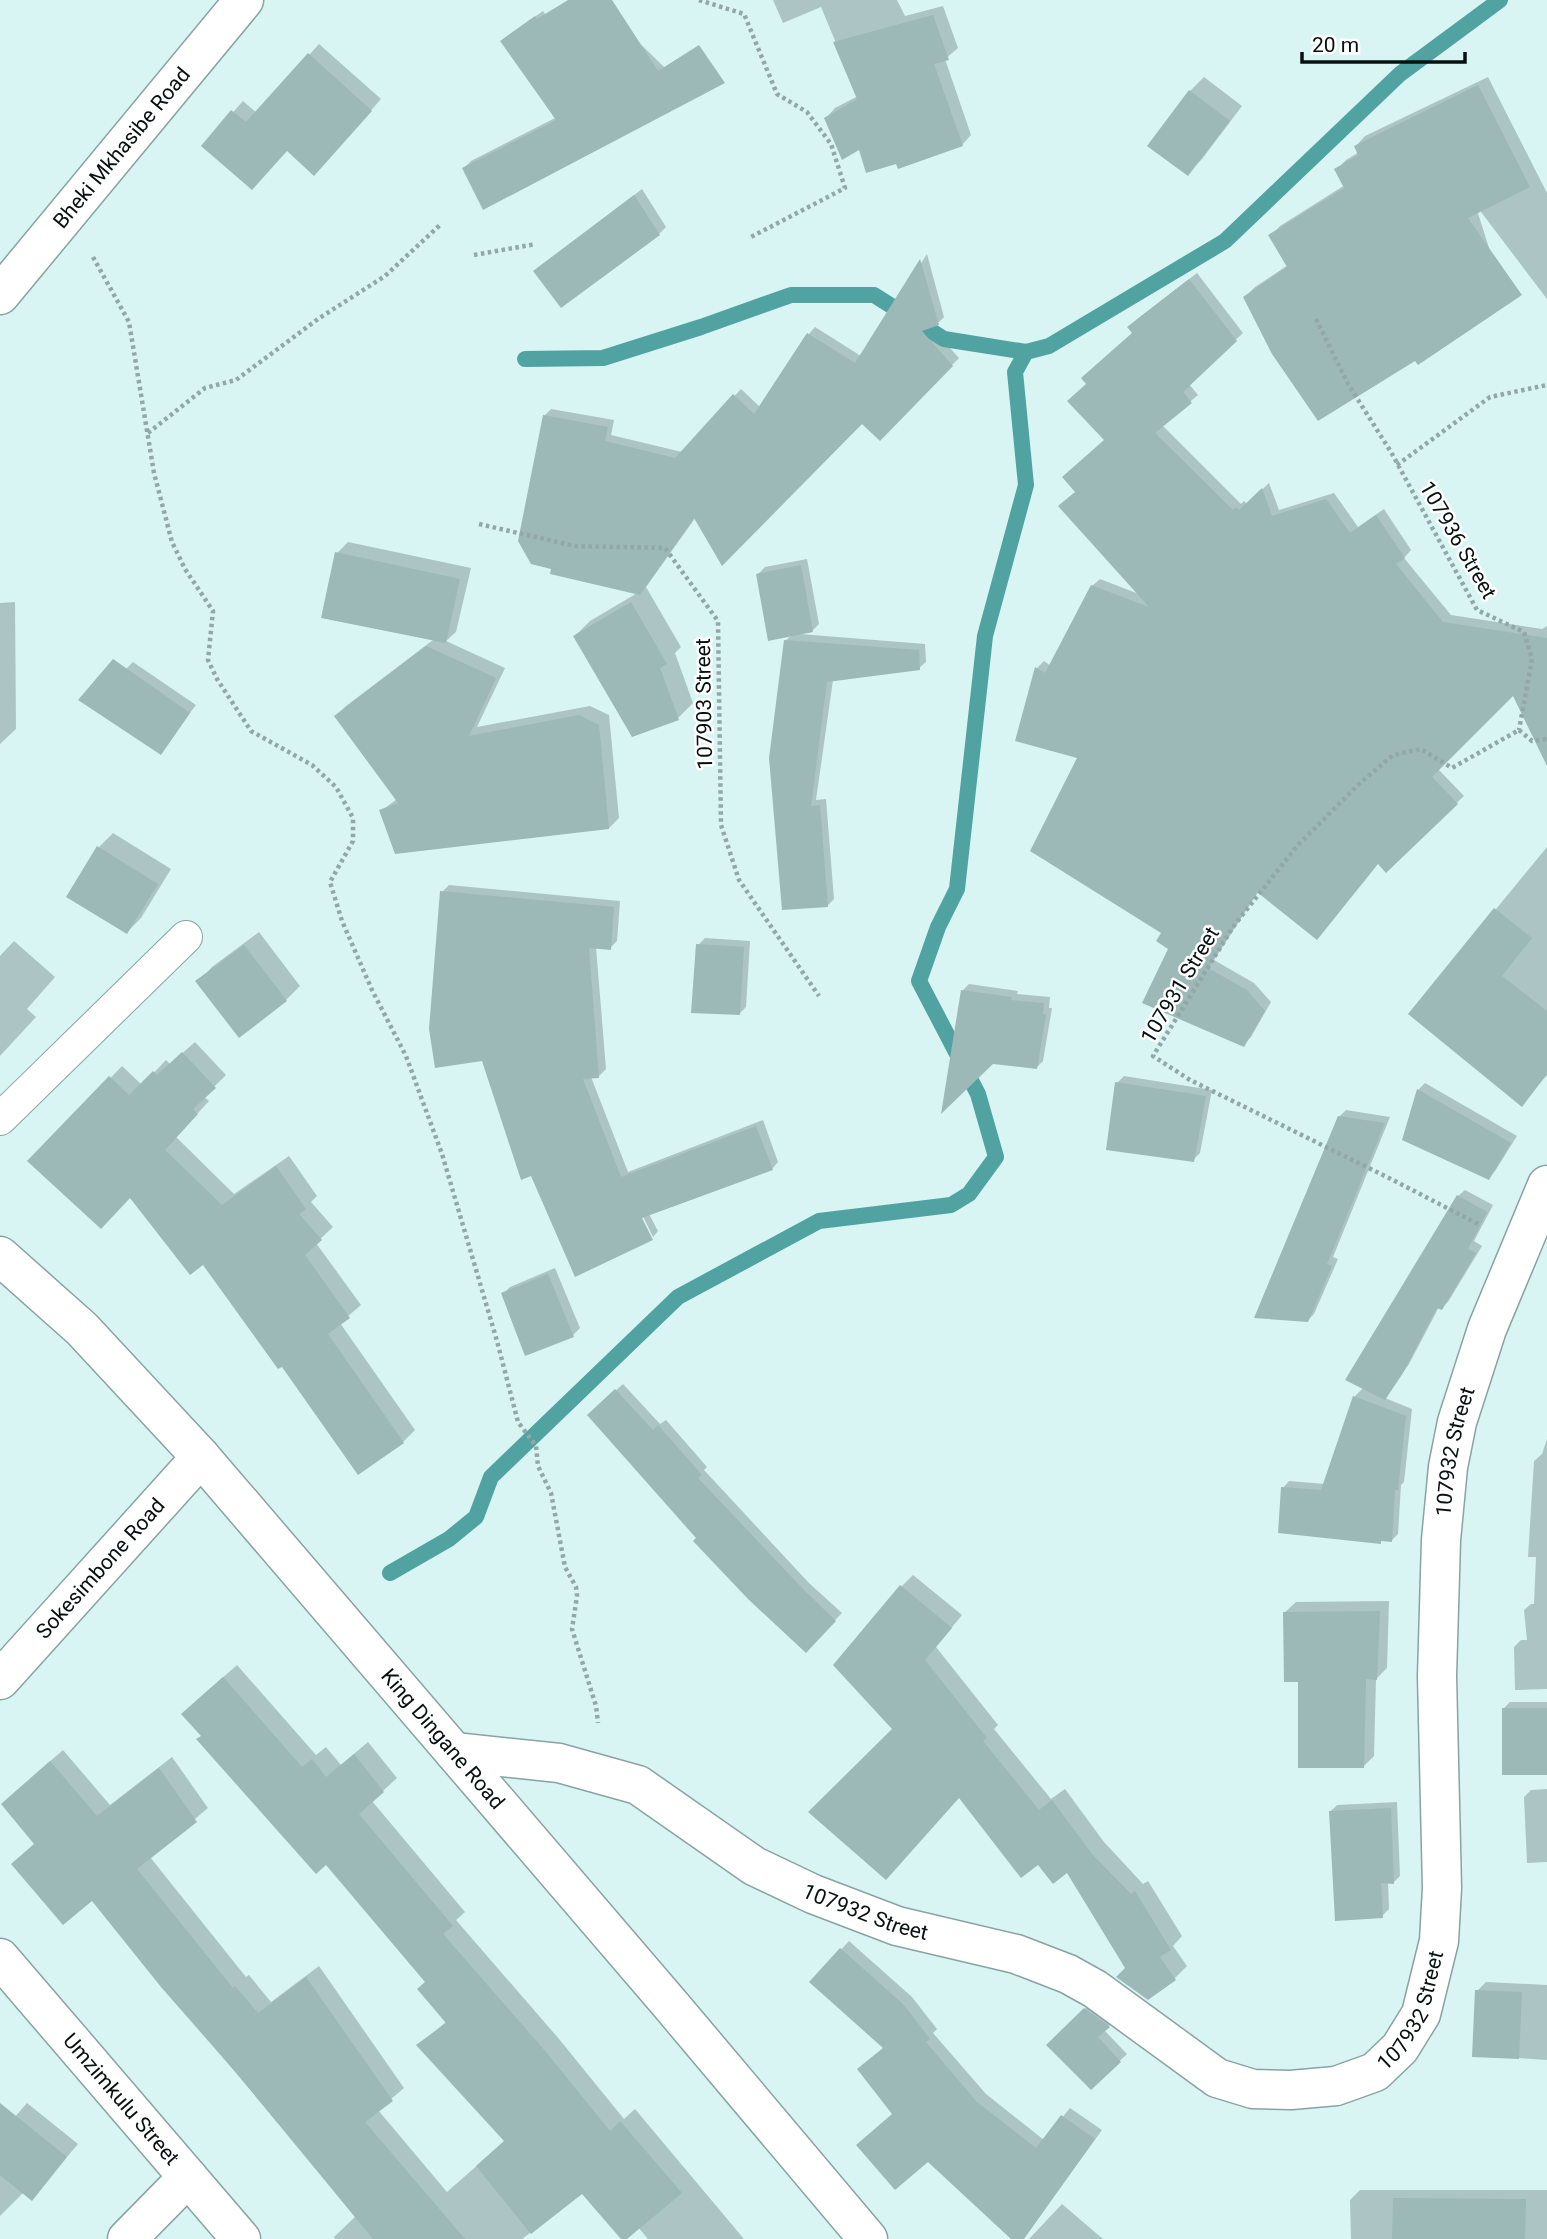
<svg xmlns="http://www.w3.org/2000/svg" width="1547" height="2239" font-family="Roboto,sans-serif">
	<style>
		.shadow { fill: #0003 }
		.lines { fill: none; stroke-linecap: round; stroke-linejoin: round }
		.stream { stroke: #51a3a1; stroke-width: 16 }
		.building { fill: #9cb8b7 }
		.service-casing { stroke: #88a3a2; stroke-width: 34 }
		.minor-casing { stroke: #88a3a2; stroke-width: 41 }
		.tertiary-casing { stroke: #88a3a2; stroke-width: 41 }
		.path { stroke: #92a8a7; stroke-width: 4.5; stroke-dasharray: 3.5 3.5; stroke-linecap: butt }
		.service { stroke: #fff; stroke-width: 32 }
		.minor { stroke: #fff; stroke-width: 38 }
		.tertiary { stroke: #fff; stroke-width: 38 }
		.labels { text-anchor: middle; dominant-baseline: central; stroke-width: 5; stroke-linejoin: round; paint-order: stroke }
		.street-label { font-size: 21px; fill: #071110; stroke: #fff }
	</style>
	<rect width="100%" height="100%" fill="#d8f5f4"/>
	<path class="shadow" d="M568,0h27l98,95 -229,73 7,-7 86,-44 -48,-82 34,-24 2,3z
		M773,0h124l8,16 38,-10 15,42 -13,11 26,76 -9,10 -64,17 -38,-15 -34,-29 9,-10 23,-12 -37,-89 -38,16z
		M319,44l62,55 -56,64 -38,-14 -84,-3 40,-45 14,12z
		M1204,77l38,29 -40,53 -15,15 3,-83z
		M1488,77l59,116v106l-72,-95 31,97 -91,57 -170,-61 10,-10 33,-22 -17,-29 9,-10 65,-41 -9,-15 10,-10 13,-8 -3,-6 9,-10z
		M642,189l24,38 -7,7 -124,37z
		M927,254l17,63 -6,6 -8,3 29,32 -79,80 -18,-17 -166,96 -50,70 35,60 -6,6 18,50 -15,15 -103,-82 15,-15 49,-29 -95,-176 7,-7 63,11 -3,15 71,17 59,-63 20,19 48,-74 6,-7 46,29z
		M1197,273l46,60 -54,51 9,11 -36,30 79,79 3,-3 3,3 22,-21 10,27 55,-17 24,34 26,-18 27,41 -7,8 47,57 91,14 5,-3v124l-34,-57 -75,76 26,27 -78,74 -8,-7 -119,28 -45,69 40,23 17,19 -20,35 -8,8 -73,-97 -91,-191 -62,-17 20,-72 7,-7 7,5 41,-80 8,-7 39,15 -62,-103 29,-51 -18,-57 46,-50 2,-13z
		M348,542l123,26 -15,64 -10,9 59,27 -28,59 113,-21 19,9 10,103 -10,10 -228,-17 16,-12 -61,-83 10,-10 87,-66 -110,-24 14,-63z
		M807,559l12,65 -7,7 -12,3 125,10 1,18 -7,6 -86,12 -17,120 10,-1 8,100 -7,7 -44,3 3,-269 6,-5 -34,-61 7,-7z
		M15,602l1,127 -16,15v-141z
		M133,662l63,43 -36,48 -34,-84z
		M113,833l58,36 -30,49 -14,14 -28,-85z
		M1547,847v228l-25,29 -112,-90z
		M449,885l171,16 -3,40 -7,7 -14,-1 10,122 -7,7 -8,1 37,95 135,-52 15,42 -6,7 -123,45 9,17 -5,6 -13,-27 -198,-318z
		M259,932l41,54 -14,14 -88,-18 14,-15z
		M705,938l45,3 -4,66 -7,7 -41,-69z
		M14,941l41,36 -28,32 9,8 -36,39v-100z
		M969,984l49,7 -1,3 33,3 -1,11h3l-9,53 -7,7 -74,-77z
		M195,1042l31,33 -22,22 5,4 -33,36 58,57 55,-38 28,40 -6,6 22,25 -17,16 45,62 -21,18 75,107 -12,12 -120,-78 -80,-101 -72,-67 -101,-35 92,-95 20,19 24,-25 4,4z
		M1124,1076l88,14 -12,63 -7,7 -76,-77z
		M1425,1083l92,53 -22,35 -7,7 -84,-39 15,-50z
		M1346,1110l44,7 -57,140 5,2 -24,55 -7,7 32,-204z
		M1465,1190l28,15 -19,36 8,5 -34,56 -7,6 -2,-1 -30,57 -24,34 27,11 -8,73 -3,3 -3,49 -7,7 -108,-53 6,-7 36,3 30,-88 9,-9 94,-191z
		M555,1268l25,60 -7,7 -70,-41 7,-7z
		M623,1384l37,40 6,-4 41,47 -3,3 105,113 33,30 -36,37 -108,-112 -102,-130z
		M1547,1439v250l-32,1 -1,-43 7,-7h6l-3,-30 7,-6h3l2,-47h-8l6,-96 8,-7z
		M913,1575l49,40 -26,32 62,78 -4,4 57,70 14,-10 39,53 39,42 5,-3 34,55 -9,10 14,20 -12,12 -48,-10 -60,-97 -29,-8 -78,-67 -65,-67 6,-142z
		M1389,1601l-2,67 -11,11 -2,77 -10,10 -65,-86 -14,-68 11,-10z
		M237,1665l79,90 10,-8 15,18 27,-23 29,36 -25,23 93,111 -9,8 103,119 65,80 11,-10 109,130h-96l-141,-168 -88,-26 28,-24 -20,-40 -100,-118 -124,-128 -6,-35z
		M1510,1702h37v71l-44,-64z
		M63,1750l47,55 62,-48 36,51 -58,49 96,120 3,-2 22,27 48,-36 85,122 -26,22 69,82 67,-59 34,86 -26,20h-187l-1,-2 22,-21 -193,-230 -71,-88 -79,-34 23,-21 -21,-51z
		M1547,1789v73l-20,1 -3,-66 7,-7z
		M1397,1802l3,74 -7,7 -5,-1 1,27 -7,7 -51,-105 6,-6z
		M849,1941l63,56 25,32 -4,4 53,61 58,46 26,-32 32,22 -79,109h-9l-120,-126 -10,-66 -73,-65z
		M1486,1982l61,3v75l-73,-5 3,-64z
		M1092,2002l24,18 -12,10 23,24 -36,34 -42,-43z
		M27,2103l51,41 -46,54 -8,-6 -24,24v-82z
		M1360,2190h187v49h-196l-1,-39z
		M1062,2204l41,35h-74z"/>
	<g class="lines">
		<path class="stream" d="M525,359l78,-1 98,-31 90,-32h83l70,44 82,13 23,-6 176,-105 175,-167 100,-74
			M390,1573l59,-34 27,-22 15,-40 187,-180 141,-76 132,-16 18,-11 27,-37 -18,-63 -59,-113 19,-54 19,-38 28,-253 41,-151 -11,-113 11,-20"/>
	</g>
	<path class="building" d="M569,0h43l46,71 41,-26 26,38 -242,127 -21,-42 94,-48 -56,-79 35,-25 2,3z
		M933,15l16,45 -15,4 29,82 -65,23 -2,-5 -30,9 -7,-23 -17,10 -18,-42 33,-19 -24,-57z
		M308,53l64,58 -58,65 -27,-25 -35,39 -51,-44 30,-36 15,12z
		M1478,85l52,102 -62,31 54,77 -104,70 -3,-4 -97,60 -46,-67 -29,-57 44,-30 -19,-32 76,-47 -10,-19 24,-14 -4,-9z
		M1189,90l41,31 -42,55 -41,-30z
		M634,195l26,40 -99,73 -28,-37z
		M920,259l19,66 -17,6 31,35 -73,75 -18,-17 -140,142 -28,-48 -54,77 -90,-21 1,-5 -20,-5 -13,-23 25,-126 65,12 -3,14 70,17 58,-64 21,20 53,-81 48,30z
		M1189,279l48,62 -54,51 9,11 -37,30 78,77 3,-3 3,3 23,-22 10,28 54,-17 24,34 26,-18 29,43 -9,6 47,58 104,16v128l-34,-70 -81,81 26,27 -72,69 -8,-9 -61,76 -60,-48 -49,76 39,22 18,21 -21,36 -102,-44 26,-54 -12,-8 5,-8 -131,-82 47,-93 -62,-17 20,-74 10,6 46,-88 58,22 -91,-101 17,-14 -13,-15 42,-37 -37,-39 19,-17 -5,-6 51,-45 -5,-6z
		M335,552l125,27 -14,64 -125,-25z
		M801,565l12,67 -45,9 -12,-67z
		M631,602l36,62 -7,4 19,52 -47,17 -59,-101z
		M784,640l135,10 1,20 -93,12 -16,124 9,-1 8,102 -46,3 -13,-152z
		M426,646l70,32 -27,58 110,-21 20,10 10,104 -214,25 -16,-44 19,-7 -64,-87z
		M113,659l77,54 -29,42 -83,-55z
		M97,846l61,38 -31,50 -61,-37z
		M440,891l174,16 -3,43 -22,-2 10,130 -16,1 38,98 135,-51 17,44 -131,48 11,22 -78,37 -44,-101 -10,4 -39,-119 -47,7 -6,-39z
		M1494,908l38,30 -30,38 45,35v63l-25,33 -114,-93z
		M696,944l48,3 -4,68 -49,-2z
		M244,945l43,56 -48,37 -44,-57z
		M961,990l51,7 -1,3 33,3 -1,11 3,1 -9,54 -44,-5 -52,50z
		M182,1052l34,36 -23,21 5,5 -33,36 57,55 54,-39 30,43 -7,5 23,26 -17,15 45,63 -22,16 76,109 -46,32 -76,-108 -4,2 -75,-104 -13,10 -60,-77 -29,31 -74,-68 82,-85 20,19 24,-24 4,4z
		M1115,1082l91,14 -12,66 -88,-12z
		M1417,1089l94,54 -22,37 -87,-40z
		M1338,1116l47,7 -58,141 5,2 -24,56 -54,-4z
		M1457,1195l30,17 -19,37 8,4 -34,57 -5,-2 -34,65 -18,27 -40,-20z
		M548,1274l26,63 -49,19 -24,-63z
		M615,1389l38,41 5,-5 44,50 -4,3 105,111 33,32 -30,32 -58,-54 -55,-58 3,-3 -109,-123z
		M1353,1396l53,20 -8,74h-3l-3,52 -11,-1v3l-103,-11 3,-46 40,3z
		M900,1585l52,43 -27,32 62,78 -4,3 56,69 13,-10 40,54 39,40 4,-3 36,59 -11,7 16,23 -28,20 -32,-23 9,-9 -58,-95 -14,11 -15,-19 -17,13 -62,-80 -73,82 -78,-68 84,-83 -59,-64z
		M1380,1611l-3,69 -11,-1 -2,89h-66v-86h-14l-1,-70z
		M223,1677l79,90 10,-8 14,18 28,-23 30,38 -25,22 94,112 -10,8 103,118 64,79 10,-10 62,72 -55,46h-6l-39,-45 -51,40 -55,-68 28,-25 -88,-96 30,-22 -29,-34 8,-7 -99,-117 -10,9 -120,-135 5,-3 -20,-22z
		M1502,1708h45v67h-45z
		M50,1761l47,55 62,-48 38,54 -60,47 96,119 2,-2 23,27 48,-36 87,124 -28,21 100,117h-92l-135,-164 -77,-88 -69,-86 -29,24 -52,-61 23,-20 -33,-40z
		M1391,1808l3,76 -13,-1 2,35 -48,3 -6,-110z
		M840,1948l64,57 26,34 -4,3 51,60 59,46 25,-33 34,24 -71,100h-13l-83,-77 -33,28 -39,-45 36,-31 -35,-45 26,-21 -74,-66z
		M1475,1990l47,2 -3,67 -47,-2z
		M1084,2008l26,19 -12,10 23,25 -30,28 -45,-45z
		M0,2103l67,54 -35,44 -32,-26z
		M1393,2198l133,1 -1,40h-133z"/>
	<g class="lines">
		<g class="service-casing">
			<path id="service" d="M0,1119l186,-182"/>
		</g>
		<g class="minor-casing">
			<g id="minor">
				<path id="s1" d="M0,295l244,-295"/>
				<path id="s2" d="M0,1680l201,-223"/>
				<path id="s3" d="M454,1752l105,11 79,22 116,81 59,28 84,32 119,28 52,20 27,15 122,89 36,11 38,1 45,-4 39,-14 25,-24 21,-34 18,-73 3,-53 -5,-212 4,-136 7,-73 9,-45 30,-93 60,-144"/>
				<path id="s4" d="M0,1958l241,281"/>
				<path d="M127,2239l61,-62"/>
			</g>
		</g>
		<g class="tertiary-casing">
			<g id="tertiary">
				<path id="s5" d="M0,1256l82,73 119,128 469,547 198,235"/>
			</g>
		</g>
		<path class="path" d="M699,0l45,14 33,80 30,18 24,32 14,44 -94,49
			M474,255l62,-11
			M93,257l36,65 25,151 18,69 13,27 28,42 -5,49 9,19 34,52 61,34 24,22 17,31v23l-23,41 12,39 30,69 34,66 36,98 55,187 21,81 18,24 2,20 13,27 14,74 11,20 1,9 -5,33 24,77 2,17
			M1316,319l32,65 43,68 86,158 47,22 8,27 -13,71
			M148,433l57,-45 31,-8 82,-61 67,-43 55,-51
			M1397,465l93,-68 57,-12
			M479,524l96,22 90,2 53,73 3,204 18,55 80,116
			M1519,730l13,11 15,-2
			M1478,1224l-89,-46 -199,-98 -37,-24 80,-129 64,-81 62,-62 34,-29 28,-6 31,19 67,-38"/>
		<use href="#service" class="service"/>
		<use href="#minor" class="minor"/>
		<use href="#tertiary" class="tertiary"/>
	</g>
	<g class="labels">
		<g class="street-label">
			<text stroke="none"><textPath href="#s1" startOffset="191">Bheki Mkhasibe Road</textPath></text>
			<text transform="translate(1458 540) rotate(60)">107936 Street</text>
			<text transform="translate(704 704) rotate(-91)">107903 Street</text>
			<text transform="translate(1180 985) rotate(-59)">107931 Street</text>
			<text stroke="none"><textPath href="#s3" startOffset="1647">107932 Street</textPath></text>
			<text stroke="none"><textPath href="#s2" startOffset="150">Sokesimbone Road</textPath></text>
			<text stroke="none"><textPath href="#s5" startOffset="656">King Dingane Road</textPath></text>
			<text stroke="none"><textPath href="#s3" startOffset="450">107932 Street</textPath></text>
			<text stroke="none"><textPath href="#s3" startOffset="1080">107932 Street</textPath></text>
			<text stroke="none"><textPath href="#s4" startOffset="186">Umzimkulu Street</textPath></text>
		</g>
	</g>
	<path d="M1302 52v10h163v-10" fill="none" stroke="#071110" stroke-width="3.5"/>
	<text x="1312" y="52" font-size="21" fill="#071110" stroke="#ffffff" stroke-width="5" paint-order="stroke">20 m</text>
</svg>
